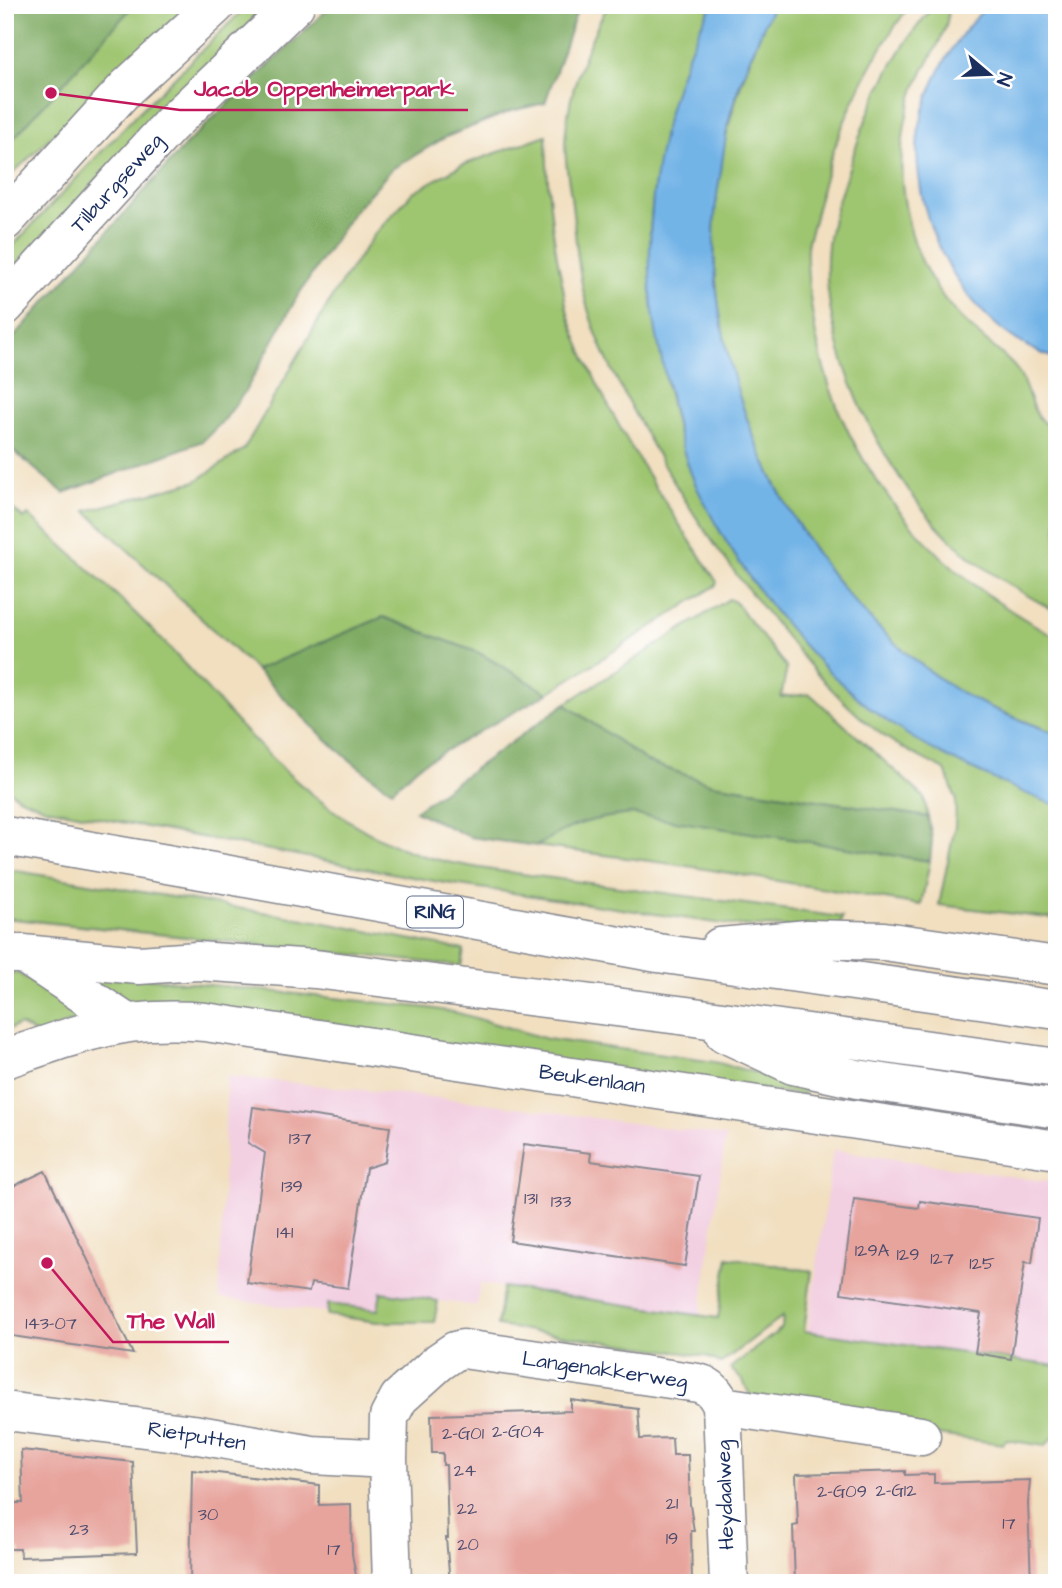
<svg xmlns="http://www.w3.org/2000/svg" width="1062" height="1588" font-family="'Architects Daughter',sans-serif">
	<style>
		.built { fill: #f2cfe1 }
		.green { fill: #9ec570; stroke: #5c7a67; stroke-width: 2 }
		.forest { fill: #7eaa62; stroke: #4c6c60; stroke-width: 2 }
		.water { fill: #73b4e7; stroke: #4772a2; stroke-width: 2 }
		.building { fill: #e7a49d }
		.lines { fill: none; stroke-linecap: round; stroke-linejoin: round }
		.street-casing { stroke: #86878f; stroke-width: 41 }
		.primary-casing { stroke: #86878f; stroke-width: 41 }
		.highway-casing { stroke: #86878f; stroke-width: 41 }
		.street { stroke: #fff; stroke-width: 38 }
		.primary { stroke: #fff; stroke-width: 38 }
		.highway { stroke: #fff; stroke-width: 38 }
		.labels { text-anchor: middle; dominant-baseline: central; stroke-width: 5; stroke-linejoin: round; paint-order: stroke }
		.number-label { font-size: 18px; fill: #4e4c6e }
		.shield { fill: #fff; stroke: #5f6d8e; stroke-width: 2 }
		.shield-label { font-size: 19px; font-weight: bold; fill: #1b2f5e }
		.street-label { font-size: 21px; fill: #1b2f5e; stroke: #fff }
		.leader { fill: none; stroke: #c2185b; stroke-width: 2.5 }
		.callout-dot { fill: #c2185b; stroke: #fff; stroke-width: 2.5 }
		.callout-label { font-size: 23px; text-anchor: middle; font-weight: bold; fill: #c2185b; stroke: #fff; stroke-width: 5; stroke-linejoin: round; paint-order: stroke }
	</style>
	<rect width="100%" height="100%" fill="#fff"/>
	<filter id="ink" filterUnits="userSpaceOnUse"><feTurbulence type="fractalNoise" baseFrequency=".0143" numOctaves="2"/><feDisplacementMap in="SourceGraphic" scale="14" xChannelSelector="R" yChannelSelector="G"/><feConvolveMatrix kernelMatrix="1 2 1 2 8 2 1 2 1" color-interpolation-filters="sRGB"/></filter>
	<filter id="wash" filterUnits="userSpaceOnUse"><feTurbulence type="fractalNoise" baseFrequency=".00686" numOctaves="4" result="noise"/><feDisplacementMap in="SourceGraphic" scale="28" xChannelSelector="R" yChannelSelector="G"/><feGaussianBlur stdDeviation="1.57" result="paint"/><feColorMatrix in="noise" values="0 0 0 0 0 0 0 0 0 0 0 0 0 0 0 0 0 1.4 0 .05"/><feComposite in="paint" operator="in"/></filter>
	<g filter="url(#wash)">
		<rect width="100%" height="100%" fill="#f1dfc0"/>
		<path class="built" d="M227,1076l252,26 247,34 -26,179 -220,-31 -3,22 -96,-13 -4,26 -158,-21z
			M833,1150l224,33v183l-249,-35z"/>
		<path class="green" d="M5,5h184l-184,176z
			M248,5h23l-129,127 -137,145v-23l132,-140z
			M608,5h104l-10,18 -30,81 -18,83 -4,42 16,152 11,49 22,61 53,90 39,48 57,58 34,30 27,18 63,34 85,36v114l-118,-14 16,-79 1,-27 -11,-29c-25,-13 -51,-25 -73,-43 -44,-36 -79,-81 -114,-125 -48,-59 -89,-124 -125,-191 -17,-32 -35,-67 -45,-102 -10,-33 -12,-70 -16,-105 -3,-23 -9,-51 -6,-74 4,-43 21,-86 42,-125z
			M773,5h137c-46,62 -79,136 -95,211 -2,10 -7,21 -8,31 -1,21 2,43 5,64 19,145 117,261 245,326v97c-34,-15 -70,-25 -102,-45 -147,-95 -242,-281 -241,-455 0,-80 26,-157 59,-229z
			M935,5h14c-1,8 -1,19 -5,26 -7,19 -21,37 -29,57 -28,76 -12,170 45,229 16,17 35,30 51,46 21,20 15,57 46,68v181c-39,-21 -78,-44 -109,-75 -67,-66 -131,-196 -120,-292 4,-31 16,-62 26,-92 17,-53 43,-106 81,-148z
			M546,135c1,50 5,98 16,147 3,14 4,29 9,41 35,94 92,176 146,259l-2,4 -167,107 -69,-40 -96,-36 -127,53 -170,-159 110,-30 48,-32 91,-157 39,-57 39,-43 47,-26z
			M5,502l19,17 4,-4c46,41 93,82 136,127 72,76 142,172 245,209 27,10 54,14 83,19l350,47 -3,12 -109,-4 -291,-43 -393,-74 -28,-11 -13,-10z
			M729,599l6,3 52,66 -6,29 29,-3 114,103 4,20 -216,-33 -64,-22 -83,-58z
			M631,814l299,47 -9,44 -234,-39 -150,-20c33,-22 55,-28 94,-32z
			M5,869l311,52 148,29 -3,16 -456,-48z
			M78,971l351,37 29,5 89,26 168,23 90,24 -1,9 -690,-91z
			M5,973h13l68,41 -45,22 -21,-11 -15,5z
			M728,1257l84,14 -8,60 253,35v67l-12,13 -39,-6 -3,4 -73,-10 -180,-39 -7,-14 -13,-13 52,-40 1,-12 -62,47 -16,-7 -208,-30 6,-39 215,31z
			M381,1292l57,9 -4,21h-57l-50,-7 1,-11 50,6z"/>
		<path class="forest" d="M5,5h129l-129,143z
			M332,5h247l-34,98 -34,8 -65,26 -54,32 -38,42 -57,86 -51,93 -21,29 -22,22 -139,52 -59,-49v-97l182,-204z
			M383,617l96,36 69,40 -128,72 -28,25c-52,-31 -93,-78 -136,-120z
			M565,704l83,58 64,22 216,33 4,22 -2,22 -299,-47c-39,4 -61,10 -94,32l-67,-9 -55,-26z"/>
		<path class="water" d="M712,5h61c-17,39 -36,78 -45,119 -3,16 -5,32 -7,47 -4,21 -7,42 -7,63 -1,174 94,361 241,455 31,19 67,32 102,45v71c-21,-6 -40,-16 -59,-24 -31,-14 -62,-28 -90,-46 -85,-53 -165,-153 -209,-243 -15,-31 -23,-67 -30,-101 -9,-37 -18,-76 -19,-115 -3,-91 17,-191 62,-271z
			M988,5h69v354c-76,-24 -129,-105 -138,-182 -2,-15 -3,-33 0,-48 10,-48 34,-89 69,-124z"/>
		<g id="blocks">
			<path class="building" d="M253,1107l137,20 -5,35 -19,6 -18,120 -37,-5 -2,9 -62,-9 18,-130 -17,-10z
				M524,1144l67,9 -1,8 109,15 -14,90 -175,-25z
				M45,1171l88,183 -128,-19v-145z
				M854,1199l65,9 1,-7 118,17 -6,45 -7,-1 -14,97 -36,-6 6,-40 -140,-20z
				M571,1400l67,9 2,30 32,-1 1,17h15l2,50 4,26h-3l1,52h-242l-4,-45h2l-2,-73h-3v-12h-11l-1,-38 140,-4z
				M21,1450l112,12 4,91 -116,4 -1,-8h-11v-7h-4v-39h18z
				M192,1470l127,15v20l32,-1 1,50 5,27 -3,-1v3h-164z
				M905,1471v4l29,-1v9l96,-3 -2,23 3,80h-236l-2,-57 5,-1 -2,-51z"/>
		</g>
	</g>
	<g filter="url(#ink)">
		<use href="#blocks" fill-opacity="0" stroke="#86878f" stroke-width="2"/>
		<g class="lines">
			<g class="street-casing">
				<path id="street" d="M23,954l104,69
					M5,1059c41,-14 83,-30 125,-36 25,-3 50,-3 75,-1l852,128
					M722,1406l199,30
					M5,1411l188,23 119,21 76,4
					M392,1583l-4,-124 1,-42 10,-19 40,-36 16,-11 8,-2 235,34c13,3 19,12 24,23l7,177"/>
			</g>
			<g class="primary-casing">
				<path id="primary" d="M5,221l122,-134 89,-82
					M5,836l208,36 445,81 399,57
					M720,947l88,-8 76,2 173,25
					M5,954h18l116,11 58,-4 118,8 372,47 370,52
					M724,1033l69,32 64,14 200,30"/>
			</g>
			<g class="highway-casing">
				<path id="highway" d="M5,306l165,-181 125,-120"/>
			</g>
			<use href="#street" class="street"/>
			<use href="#primary" class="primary"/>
			<use href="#highway" class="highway"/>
		</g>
	</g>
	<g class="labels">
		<g class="number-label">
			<text x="300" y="1138">137</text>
			<text x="292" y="1186">139</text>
			<text x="531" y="1198">131</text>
			<text x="561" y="1201">133</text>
			<text x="285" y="1232">141</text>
			<text x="872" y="1250">129A</text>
			<text x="908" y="1254">129</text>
			<text x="942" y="1258">127</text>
			<text x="982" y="1263">125</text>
			<text x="51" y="1323">143-07</text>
			<text x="518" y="1431">2-G04</text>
			<text x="463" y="1433">2-G01</text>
			<text x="465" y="1470">24</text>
			<text x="896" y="1490">2-G12</text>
			<text x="842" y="1491">2-G09</text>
			<text x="672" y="1503">21</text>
			<text x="467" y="1508">22</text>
			<text x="208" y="1514">30</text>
			<text x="1009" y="1523">17</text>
			<text x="79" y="1529">23</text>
			<text x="672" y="1538">19</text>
			<text x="468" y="1544">20</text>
			<text x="334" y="1549">17</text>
		</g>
		<rect class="shield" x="407" y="896.5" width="56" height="31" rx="5"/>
		<g class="shield-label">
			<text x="435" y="912">RING</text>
		</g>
		<g class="street-label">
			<text transform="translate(117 183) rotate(-48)">Tilburgseweg</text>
			<text transform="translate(592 1079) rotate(8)">Beukenlaan</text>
			<text transform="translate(605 1370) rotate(8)">Langenakkerweg</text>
			<text transform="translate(197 1436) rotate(9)">Rietputten</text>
			<text transform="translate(725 1495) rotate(-92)">Heydaalweg</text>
		</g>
	</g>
	<path class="leader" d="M51 93L180 110H468M47 1263L113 1342H229"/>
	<g class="callout-dot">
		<circle cx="51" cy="93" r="7"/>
		<circle cx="47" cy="1263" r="7"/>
	</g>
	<g class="callout-label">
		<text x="324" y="96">Jacob Oppenheimerpark</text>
		<text x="171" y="1328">The Wall</text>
	</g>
	<rect width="1062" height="1588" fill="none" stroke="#fff" stroke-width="28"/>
	<g transform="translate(989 74) rotate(109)" stroke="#ffffff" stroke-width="5" paint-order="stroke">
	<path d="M0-5L12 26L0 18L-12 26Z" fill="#1b2f5e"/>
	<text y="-10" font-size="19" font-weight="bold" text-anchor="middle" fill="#1b2f5e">N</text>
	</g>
</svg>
